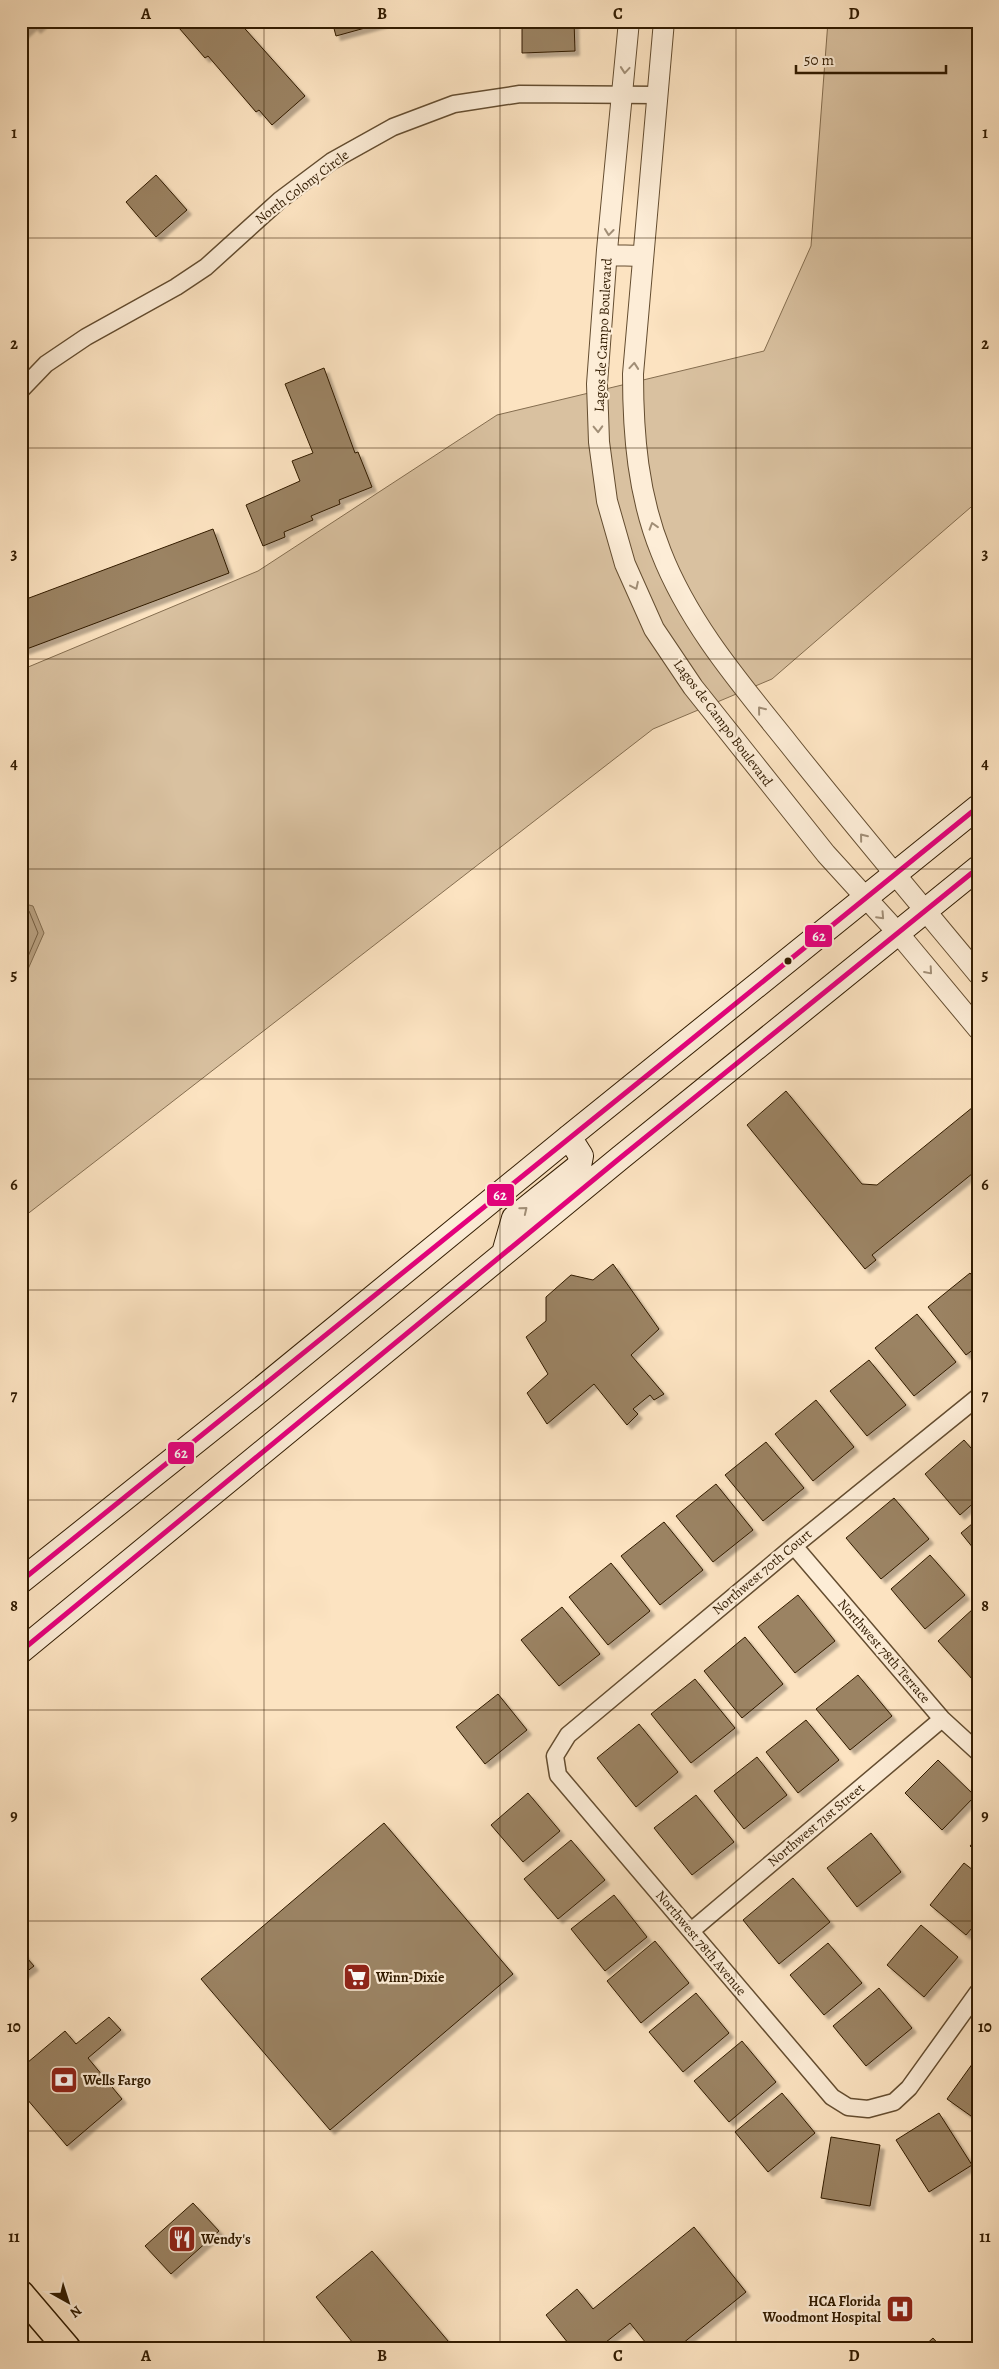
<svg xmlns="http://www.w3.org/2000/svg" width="999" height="2369" font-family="Alegreya,serif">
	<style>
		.green { fill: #d9c1a0; stroke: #856e50 }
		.water { fill: #b79f7f; stroke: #816a4c }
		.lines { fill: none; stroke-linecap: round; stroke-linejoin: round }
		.shore { stroke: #745d40; stroke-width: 1 }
		.building { fill: #9b8364; stroke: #311b00; filter: url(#shadow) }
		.minor-casing { stroke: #644d30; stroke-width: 19 }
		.tertiary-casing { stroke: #644d30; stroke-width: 22 }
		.secondary-casing { stroke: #311b00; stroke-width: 26 }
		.primary-casing { stroke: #311b00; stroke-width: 29 }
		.minor { stroke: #fdedd7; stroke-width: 16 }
		.tertiary { stroke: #fdedd7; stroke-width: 20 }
		.secondary { stroke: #fdedd7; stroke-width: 24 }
		.primary { stroke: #fce3c1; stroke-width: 26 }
		.bus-1-casing { stroke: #fdedd7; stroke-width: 9 }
		.bus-1 { stroke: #e5007d; stroke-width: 5 }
		.oneway { stroke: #a18e76 }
		.grid { fill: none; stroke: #311b00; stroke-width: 1; stroke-opacity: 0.55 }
		.bus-dot { fill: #311b00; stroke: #fdedd7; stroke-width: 2 }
		.labels { text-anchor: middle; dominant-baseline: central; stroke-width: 4.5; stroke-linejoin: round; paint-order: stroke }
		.street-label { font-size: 14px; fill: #311b00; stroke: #fdedd7 }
		.poi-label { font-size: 14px; font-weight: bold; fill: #311b00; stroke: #fdedd7; text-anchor: start }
		.line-badge { stroke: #fdedd7; stroke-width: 2 }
		.badge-label { font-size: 14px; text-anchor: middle; font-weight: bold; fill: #fff }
		.neatline { fill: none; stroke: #311b00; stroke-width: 2 }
		.grid-label { font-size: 16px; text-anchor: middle; font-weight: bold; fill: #311b00 }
	</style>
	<defs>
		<filter id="shadow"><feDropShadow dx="4.5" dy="4.5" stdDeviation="1" flood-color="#0004"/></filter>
	</defs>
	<rect width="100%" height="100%" fill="#fce3c1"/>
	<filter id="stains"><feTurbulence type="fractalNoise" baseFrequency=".004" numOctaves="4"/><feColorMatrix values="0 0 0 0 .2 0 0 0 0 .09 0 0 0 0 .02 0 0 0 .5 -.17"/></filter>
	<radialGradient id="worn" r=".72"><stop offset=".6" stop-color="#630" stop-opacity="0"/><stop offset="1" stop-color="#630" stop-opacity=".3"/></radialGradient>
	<path class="green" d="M828,21h150v480l-206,178 -119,50 -632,490v-549l237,-99 239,-156 267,-64 47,-105z"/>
	<path class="water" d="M21,903l12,3 11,27 -23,52z"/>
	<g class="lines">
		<path class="shore" d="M21,908l8,3 9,22 -17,40"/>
	</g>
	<path class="building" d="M21,21h24l-9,8 -3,-4 -12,11z
		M173,21h65l67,75 -33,29 -13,-15 -3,2 -48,-56 -3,2z
		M332,21h51v2l-47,13z
		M522,21h52l1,30 -53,2z
		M156,175l31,35 -31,27 -30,-35z
		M324,368l31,85 3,-1 14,35 -33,13 1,4 -29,12 2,4 -29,12 1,5 -22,9 -17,-41 54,-24 -8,-20 21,-8 -28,-69z
		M213,529l16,44 -205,77 -3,-8v-41z
		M786,1091l76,93 15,1 96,-78 5,6v56l-106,86 4,5 -11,9 -118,-144z
		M613,1264l46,65 -28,26 33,39 -10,6 -4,-5 -17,14 5,5 -11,11 -33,-41 -47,40 -20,-31 21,-19 -22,-37 20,-16v-24l25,-22 22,5z
		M970,1273l8,10v63l-12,9 -38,-48z
		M917,1314l39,48 -42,34 -39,-48z
		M869,1360l37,45 -39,31 -37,-45z
		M816,1400l38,47 -41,34 -38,-47z
		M964,1440l14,16v43l-18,16 -35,-41z
		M766,1442l38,46 -41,33 -38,-46z
		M716,1484l37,46 -40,32 -37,-46z
		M894,1498l35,41 -48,40 -35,-41z
		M978,1519v35l-17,-21z
		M664,1522l39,48 -43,35 -39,-49z
		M930,1555l35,40 -40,34 -34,-40z
		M611,1563l39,48 -42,34 -39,-48z
		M798,1595l37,46 -40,32 -37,-46z
		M562,1607l38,47 -41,32 -38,-46z
		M974,1608l4,4v64l-5,4 -35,-39z
		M745,1637l38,47 -41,34 -38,-47z
		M858,1675l34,41 -42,34 -34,-41z
		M695,1679l40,49 -44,35 -40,-49z
		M498,1694l29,36 -42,34 -29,-37z
		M806,1720l33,40 -41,33 -32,-41z
		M639,1724l39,48 -42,35 -39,-49z
		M757,1757l30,38 -43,34 -30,-38z
		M938,1760l37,36 -33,34 -37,-37z
		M528,1793l32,38 -37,31 -32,-37z
		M696,1795l38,47 -42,33 -38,-47z
		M384,1823l129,151 -183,156 -129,-151z
		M871,1833l30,39 -44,35 -30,-39z
		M978,1837v16l-8,-7z
		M571,1840l34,40 -47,39 -34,-40z
		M964,1863l14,11v47l-12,14 -36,-30z
		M793,1878l37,44 -51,42 -36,-44z
		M614,1895l33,42 -42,34 -34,-42z
		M921,1925l37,32 -34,40 -37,-32z
		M655,1941l34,42 -48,40 -34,-42z
		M828,1943l34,40 -38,32 -34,-40z
		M21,1951l13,15 -13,10z
		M879,1988l33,40 -46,38 -33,-40z
		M696,1993l33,40 -46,39 -34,-40z
		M109,2017l12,13 -33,28 34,41 -55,47 -46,-54v-24l44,-37 11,13z
		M742,2041l34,41 -47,40 -35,-41z
		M978,2056v65l-31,-22z
		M782,2093l33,40 -47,39 -33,-40z
		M939,2113l33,52 -43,27 -33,-52z
		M831,2137l49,8 -10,61 -49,-8z
		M193,2203l26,28 -48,43 -26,-28z
		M694,2227l52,65 -69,56h-27l-20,-25 -29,23 2,2h-31l-26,-33 31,-26 16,20z
		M372,2251l82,97h-97l-41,-51z
		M933,2338l9,10h-20z"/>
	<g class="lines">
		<g class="minor-casing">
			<path id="minor" d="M21,390l25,-26 40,-27 90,-50 30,-20 74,-67 52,-39 61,-34 61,-23 66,-10 138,1
				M978,1397l-184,149 -226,189 -13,21 3,19 274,322 16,10 20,2 26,-7 15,-14 69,-96
				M794,1546l148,173 36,33
				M691,1931l251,-212"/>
		</g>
		<g class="tertiary-casing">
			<path id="tertiary" d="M629,21l-22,229 -10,134 2,58 8,59 18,63 29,65 39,58 133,167 72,79 80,96
				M664,21l-31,353c0,61 5,121 28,178 28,72 79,131 127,191 62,78 126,154 190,231
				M607,255l36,1"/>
		</g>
		<g class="secondary-casing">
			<path id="secondary" d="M504,1253l10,-35 65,-52 2,-10 -12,-19
				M21,1581l228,-182 320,-262 409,-330
				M21,1651l599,-493 358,-290"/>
		</g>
		<g class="primary-casing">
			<path id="primary" d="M21,2294l46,54"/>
		</g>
		<use href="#minor" class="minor"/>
		<use href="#tertiary" class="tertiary"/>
		<use href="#secondary" class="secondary"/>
		<use href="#primary" class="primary"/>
		<g class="bus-1-casing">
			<path id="bus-1" d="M21,1581c321,-256 638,-516 957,-774
				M21,1651l599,-493 358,-290"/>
		</g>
		<use href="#bus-1" class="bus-1"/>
	</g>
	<defs><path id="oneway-chevron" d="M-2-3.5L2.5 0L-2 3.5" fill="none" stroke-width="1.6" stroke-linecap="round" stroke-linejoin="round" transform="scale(1.25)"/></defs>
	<g class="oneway">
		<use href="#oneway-chevron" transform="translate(625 70) rotate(95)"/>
		<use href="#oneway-chevron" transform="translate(609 232) rotate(96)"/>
		<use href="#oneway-chevron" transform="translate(634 366) rotate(-85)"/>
		<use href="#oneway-chevron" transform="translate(598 429) rotate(88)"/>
		<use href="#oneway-chevron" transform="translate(653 526) rotate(-107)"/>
		<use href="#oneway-chevron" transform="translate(635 586) rotate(65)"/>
		<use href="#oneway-chevron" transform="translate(761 710) rotate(-129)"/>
		<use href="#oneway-chevron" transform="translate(863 837) rotate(-129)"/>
		<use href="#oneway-chevron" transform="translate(881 916) rotate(47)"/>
		<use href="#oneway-chevron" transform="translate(929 971) rotate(49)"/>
		<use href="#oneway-chevron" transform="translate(524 1210) rotate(-39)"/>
	</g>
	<path class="grid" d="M264,21v2327M500,21v2327M736,21v2327M21,238h957M21,448h957M21,659h957M21,869h957M21,1079h957M21,1290h957M21,1500h957M21,1710h957M21,1921h957M21,2131h957"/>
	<defs>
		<g id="supermarket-square" transform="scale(1.4375)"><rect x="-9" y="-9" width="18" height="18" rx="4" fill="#8f2418" stroke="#fdedd7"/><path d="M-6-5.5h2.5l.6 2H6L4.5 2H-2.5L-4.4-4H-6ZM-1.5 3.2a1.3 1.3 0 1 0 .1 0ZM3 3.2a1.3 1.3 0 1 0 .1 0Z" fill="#fff"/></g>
		<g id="bank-square" transform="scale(1.4375)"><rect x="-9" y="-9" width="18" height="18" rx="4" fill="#8f2418" stroke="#fdedd7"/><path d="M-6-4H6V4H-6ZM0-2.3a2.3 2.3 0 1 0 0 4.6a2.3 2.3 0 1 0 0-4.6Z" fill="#fff"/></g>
		<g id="restaurant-square" transform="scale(1.4375)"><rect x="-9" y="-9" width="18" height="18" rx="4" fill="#8f2418" stroke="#fdedd7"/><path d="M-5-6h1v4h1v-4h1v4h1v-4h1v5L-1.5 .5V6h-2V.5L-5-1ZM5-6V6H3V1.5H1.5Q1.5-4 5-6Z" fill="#fff"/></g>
		<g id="hospital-square" transform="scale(1.4375)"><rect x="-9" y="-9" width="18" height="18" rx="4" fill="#8f2418" stroke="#fdedd7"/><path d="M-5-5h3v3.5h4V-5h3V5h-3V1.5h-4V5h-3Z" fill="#fff"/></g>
	</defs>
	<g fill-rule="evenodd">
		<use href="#supermarket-square" x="357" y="1977"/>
		<use href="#bank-square" x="64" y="2080"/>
		<use href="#restaurant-square" x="182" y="2239"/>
		<use href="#hospital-square" x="900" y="2309"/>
	</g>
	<circle class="bus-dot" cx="788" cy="961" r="4.5"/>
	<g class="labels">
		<g class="street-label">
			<text transform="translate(302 187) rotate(-37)">North Colony Circle</text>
			<text transform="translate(603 335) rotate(-87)">Lagos de Campo Boulevard</text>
			<text transform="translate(723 723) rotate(53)">Lagos de Campo Boulevard</text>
			<text transform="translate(762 1572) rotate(-40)">Northwest 70th Court</text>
			<text transform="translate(884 1651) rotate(49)">Northwest 78th Terrace</text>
			<text transform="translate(816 1825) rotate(-40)">Northwest 71st Street</text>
			<text transform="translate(701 1943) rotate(50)">Northwest 78th Avenue</text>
		</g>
		<g class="poi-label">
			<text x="376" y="1977">Winn-Dixie</text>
			<text x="83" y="2080">Wells Fargo</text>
			<text x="201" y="2239">Wendy's</text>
			<text x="881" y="2301" text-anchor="end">HCA Florida<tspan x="881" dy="16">Woodmont Hospital</tspan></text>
		</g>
	</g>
	<g class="line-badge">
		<rect x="804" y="924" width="29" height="24" rx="5" fill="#e5007d"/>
		<rect x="486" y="1183" width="29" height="24" rx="5" fill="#e5007d"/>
		<rect x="167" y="1441" width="28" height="24" rx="5" fill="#e5007d"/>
	</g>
	<g class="badge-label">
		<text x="819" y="941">62</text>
		<text x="500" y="1200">62</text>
		<text x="181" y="1458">62</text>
	</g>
	<rect width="999" height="2369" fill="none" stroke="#fce3c1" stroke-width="55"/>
	<g transform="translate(68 2302) rotate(141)" stroke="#fdedd7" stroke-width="4" paint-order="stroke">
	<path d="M0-4L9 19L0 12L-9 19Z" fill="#311b00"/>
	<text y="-8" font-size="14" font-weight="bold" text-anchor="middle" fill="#311b00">N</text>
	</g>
	<path d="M796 65v8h150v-8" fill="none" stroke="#311b00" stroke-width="2.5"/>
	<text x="804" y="65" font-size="15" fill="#311b00" stroke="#fdedd7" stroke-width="4" paint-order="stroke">50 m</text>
	<rect x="28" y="28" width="944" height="2314" class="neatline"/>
	<g class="grid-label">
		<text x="146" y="19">A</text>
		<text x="382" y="19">B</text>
		<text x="618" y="19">C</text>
		<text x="854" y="19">D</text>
		<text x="14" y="138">1</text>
		<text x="985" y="138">1</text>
		<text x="14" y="349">2</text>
		<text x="985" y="349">2</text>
		<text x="14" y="559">3</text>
		<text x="985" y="559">3</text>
		<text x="14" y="769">4</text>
		<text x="985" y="769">4</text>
		<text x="14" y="980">5</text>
		<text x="985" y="980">5</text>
		<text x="14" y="1190">6</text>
		<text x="985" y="1190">6</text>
		<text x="14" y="1401">7</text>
		<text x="985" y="1401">7</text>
		<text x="14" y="1611">8</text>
		<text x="985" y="1611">8</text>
		<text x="14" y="1821">9</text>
		<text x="985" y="1821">9</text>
		<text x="14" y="2032">10</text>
		<text x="985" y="2032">10</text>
		<text x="14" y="2242">11</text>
		<text x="985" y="2242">11</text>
		<text x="146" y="2361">A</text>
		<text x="382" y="2361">B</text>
		<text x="618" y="2361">C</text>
		<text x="854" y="2361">D</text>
	</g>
	<rect width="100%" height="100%" filter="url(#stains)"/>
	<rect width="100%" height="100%" fill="url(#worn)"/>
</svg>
